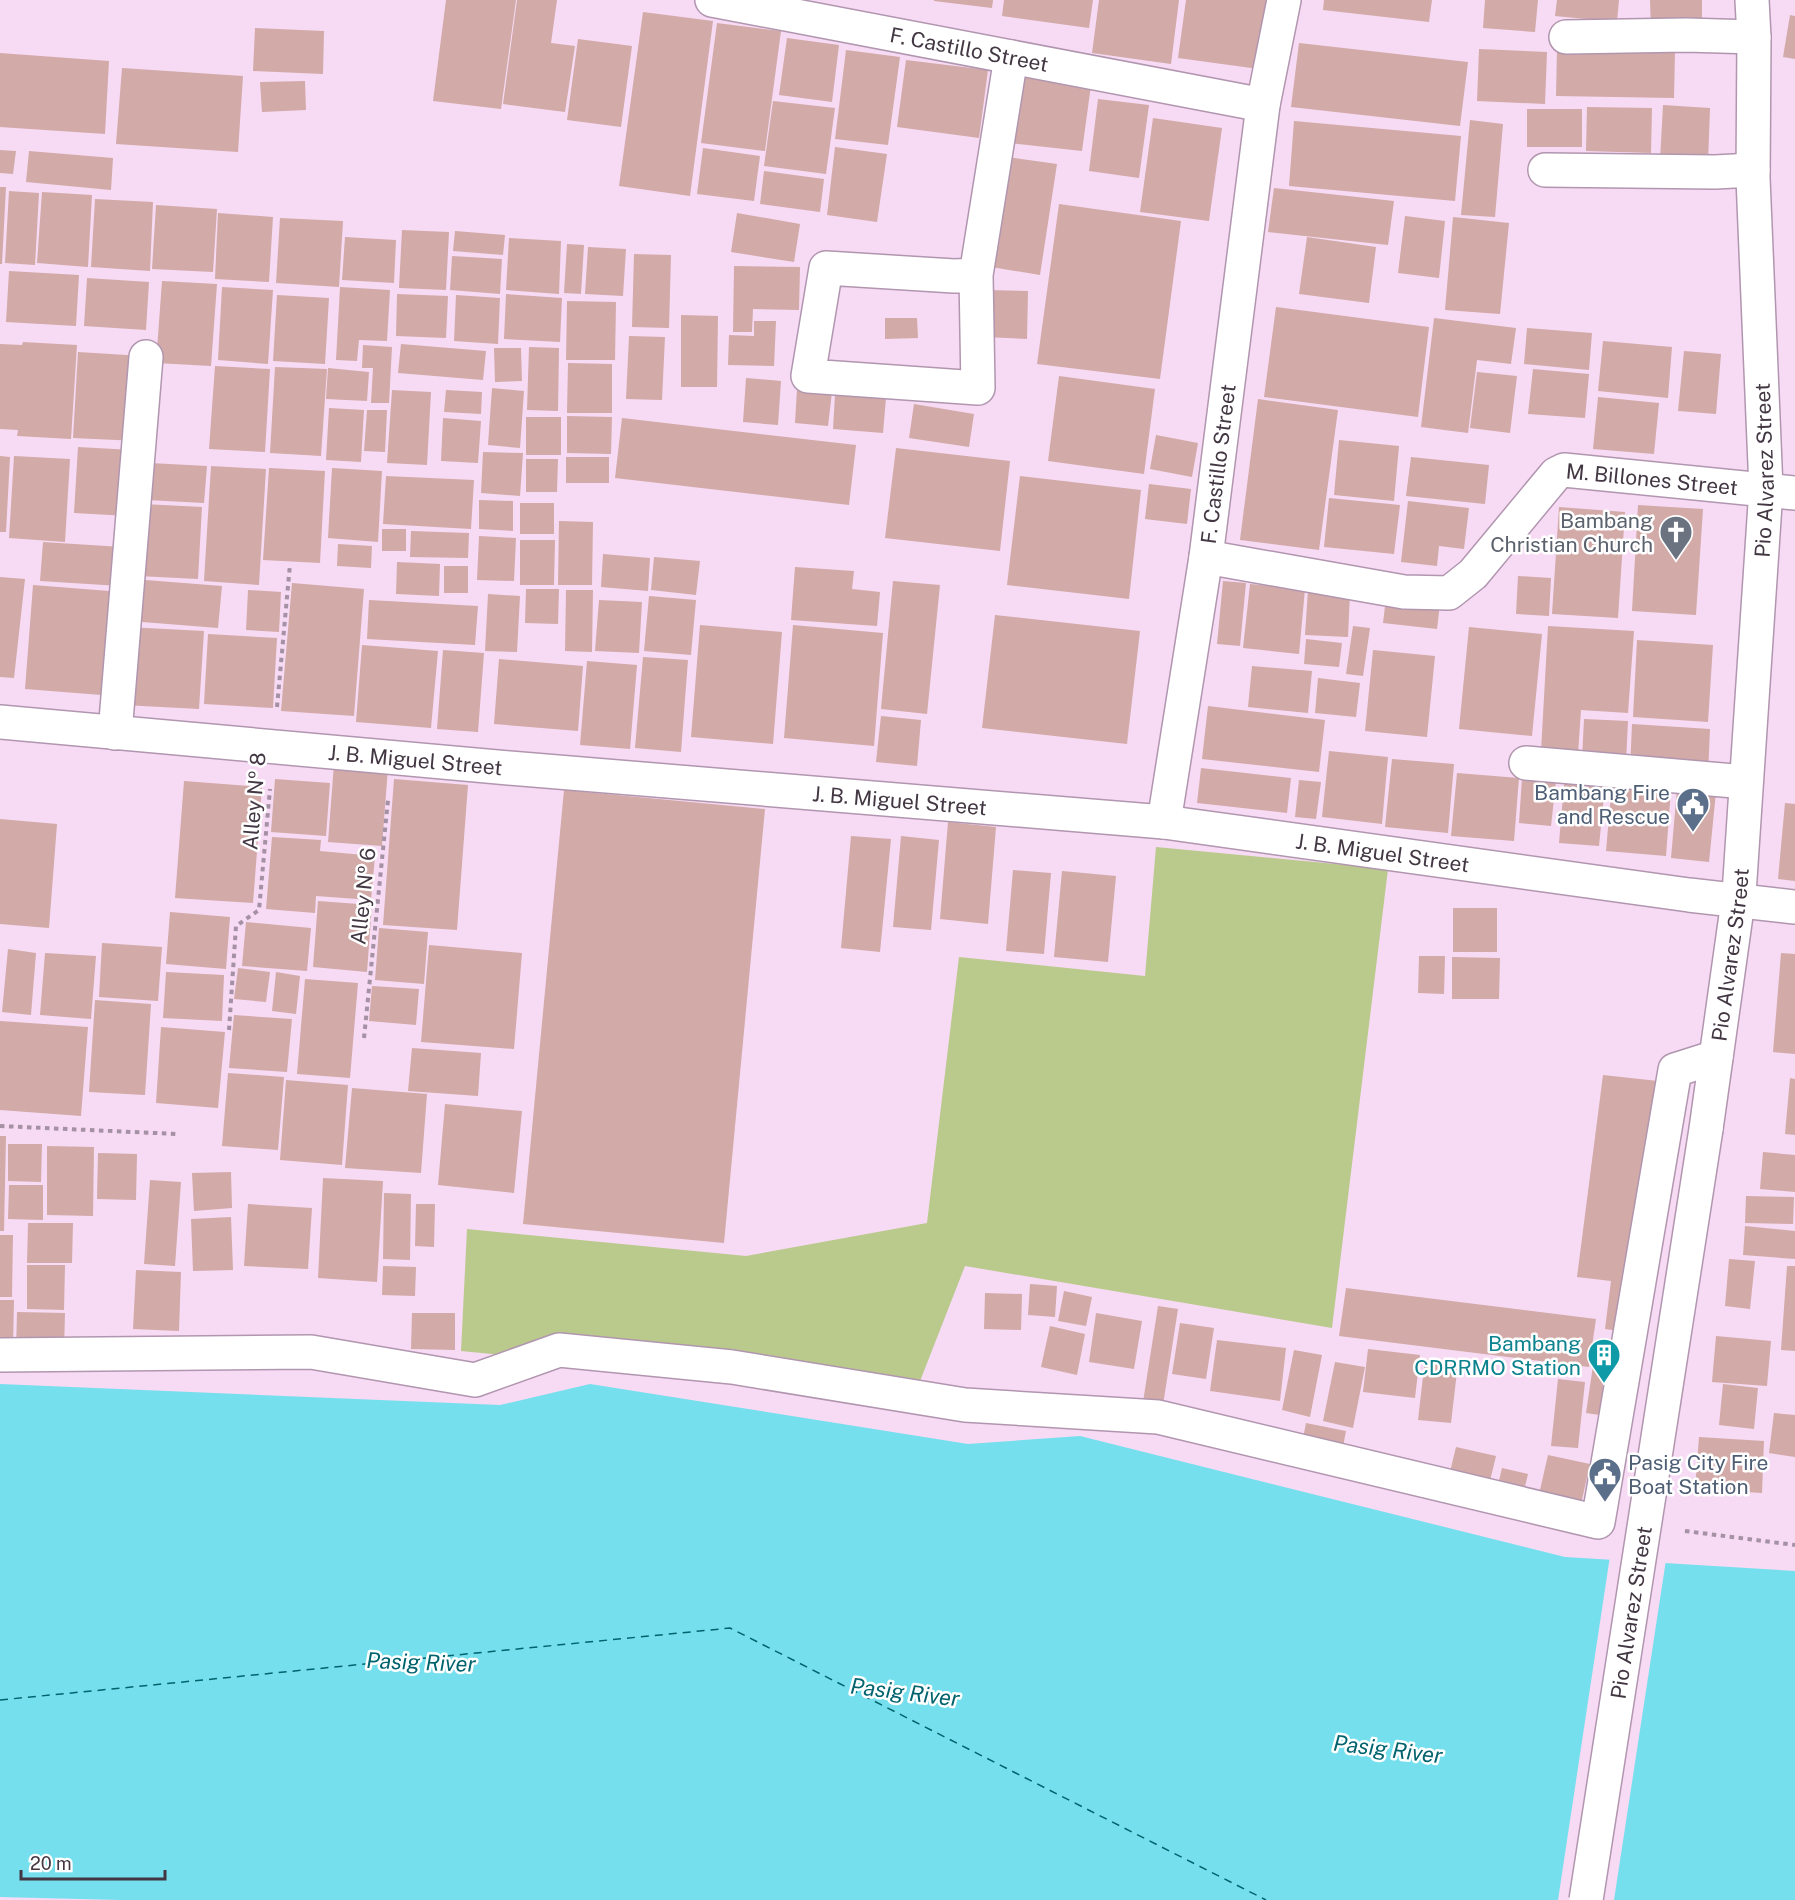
<svg xmlns="http://www.w3.org/2000/svg" width="1795" height="1900" font-family="'Public Sans',sans-serif">
	<style>
		.green { fill: #baca8c }
		.water { fill: #75dfed }
		.pier { fill: #f7daf4 }
		.lines { fill: none; stroke-linecap: round; stroke-linejoin: round }
		.ferry { stroke: #01636d; stroke-width: 1.5; stroke-dasharray: 8 6; stroke-linecap: butt }
		.building { fill: #d2aaa7 }
		.minor-casing { stroke: #b196af; stroke-width: 36 }
		.path { stroke: #a591a4; stroke-width: 4; stroke-dasharray: 4.5 4.5; stroke-linecap: butt }
		.minor { stroke: #fff; stroke-width: 33 }
		.minor-bridge-casing { stroke: #b196af; stroke-width: 36; stroke-linecap: butt }
		.minor-bridge { stroke: #fff; stroke-width: 33 }
		.labels { text-anchor: middle; dominant-baseline: central; stroke-width: 5; stroke-linejoin: round; paint-order: stroke }
		.street-label { font-size: 21px; fill: #423742; stroke: #fff }
		.worship-label { font-size: 21px; fill: #5b616d; stroke: #fff; text-anchor: end }
		.service-label { font-size: 21px; fill: #4e5e75; stroke: #fff; text-anchor: end }
		.culture-label { font-size: 21px; fill: #0d838f; stroke: #fff; text-anchor: end }
		.water-label { font-size: 22px; font-style: italic; fill: #01636d; stroke: #fff }
	</style>
	<rect width="100%" height="100%" fill="#f7daf4"/>
	<path class="green" d="M1156,847l232,22 -56,459 -367,-62 -50,128 -454,-43 6,-122 279,27 181,-33 32,-266 186,19z"/>
	<path class="water" d="M0,1384l500,21 90,-21 378,60 112,-8 485,121 230,14v329h-1675l-120,-3z"/>
	<path class="pier" d="M1610,1556l56,4 -52,340h-56z"/>
	<g class="lines">
		<path class="ferry" d="M0,1700l730,-72 536,272"/>
	</g>
	<path class="building" d="M446,0h70l-15,109 -68,-8z
		M517,0h40l-6,43 24,3 -10,66 -62,-8z
		M934,0h59l-1,8 -58,-7z
		M1004,0h89l-4,28 -87,-12z
		M1099,0h80l-8,64 -79,-11z
		M1186,0h89l-9,70 -88,-12z
		M1324,0h108l-3,22 -106,-12z
		M1485,0h53l-3,32 -52,-4z
		M1557,0h62l-2,22 -62,-6z
		M1650,0h52v31l-51,1z
		M643,12l70,9 -23,175 -71,-10z
		M1790,15l5,1v43l-12,-2z
		M717,23l64,8 -16,120 -64,-8z
		M255,28l69,3 -1,43 -70,-3z
		M787,38l52,7 -7,57 -53,-7z
		M578,39l54,7 -11,81 -54,-7z
		M1299,43l169,19 -8,64 -169,-19z
		M1557,48l118,3 -1,47 -118,-2z
		M1479,49l68,3 -2,52 -68,-3z
		M846,50l54,7 -12,88 -53,-6z
		M0,53l109,8 -4,73 -105,-7z
		M906,60l82,10 -9,68 -82,-11z
		M122,68l121,8 -5,76 -122,-8z
		M1020,69l72,9 -10,73 -72,-8z
		M305,81l1,29 -44,2 -2,-30z
		M1098,99l51,6 -10,73 -50,-7z
		M773,101l62,7 -9,66 -62,-8z
		M1663,105l47,3 -2,55 -48,-3z
		M1587,107l65,1 -1,45 -65,-2z
		M1527,109h55v38h-55z
		M1153,118l69,10 -13,93 -69,-9z
		M1470,120l33,4 -8,93 -34,-2z
		M1294,121l167,15 -6,65 -166,-15z
		M835,147l52,7 -10,68 -50,-7z
		M703,148l57,8 -6,45 -57,-7z
		M0,150l16,1 -3,23 -13,-1z
		M29,151l84,7 -2,32 -85,-8z
		M1008,157l49,7 -17,111 -49,-8z
		M764,171l60,8 -4,33 -60,-8z
		M0,187h6l-4,77h-2z
		M1274,188l120,13 -6,44 -120,-13z
		M9,191l30,2 -4,72 -30,-2z
		M42,192l50,3 -4,72 -51,-4z
		M95,199l58,3 -3,69 -59,-4z
		M1059,204l122,17 -21,158 -123,-15z
		M156,205l61,4 -4,63 -61,-3z
		M218,213l55,4 -4,65 -54,-3z
		M737,213l63,11 -6,38 -63,-10z
		M1405,216l40,5 -6,57 -41,-5z
		M1453,217l56,6 -9,91 -55,-4z
		M280,218l63,3 -4,66 -63,-4z
		M402,230l47,2 -3,58 -47,-2z
		M455,231l50,4 -2,20 -50,-4z
		M345,237l51,3 -2,43 -52,-3z
		M1307,237l69,10 -7,56 -70,-9z
		M509,238l52,3 -2,53 -53,-4z
		M567,244l17,1 -3,49 -17,-1z
		M588,247l38,2 -3,47 -38,-2z
		M634,254l37,1 -2,73 -37,-1z
		M452,256l50,3 -2,35 -50,-4z
		M734,266l66,1 -1,43 -46,-1 -1,23h-19z
		M9,271l70,4 -3,51 -70,-4z
		M87,278l62,4 -3,48 -62,-4z
		M162,281l55,3 -6,82 -55,-3z
		M222,287l51,3 -5,74 -50,-4z
		M340,287l50,3 -3,51 -28,-1 -2,21 -21,-1z
		M986,290l42,1 -1,48 -42,-2z
		M397,294l51,2 -2,42 -50,-2z
		M506,294l56,4 -2,44 -56,-3z
		M277,295l52,3 -4,66 -52,-3z
		M456,295l44,3 -2,46 -44,-3z
		M567,301l49,1 -1,58h-49z
		M1276,307l153,20 -11,90 -154,-20z
		M681,315l37,1 -1,71h-36z
		M885,318h32l1,20 -33,1z
		M1434,318l82,10 -5,36 -34,-4 -9,73 -47,-6z
		M754,321h22l-2,45 -46,-1 1,-30 25,1z
		M1527,328l65,5 -3,37 -65,-6z
		M629,336l36,1 -3,63 -36,-1z
		M1603,341l69,6 -4,51 -70,-7z
		M23,342l54,3 -6,94 -54,-3 1,-6 -18,-1v-85l22,1z
		M401,344l85,7 -3,29 -85,-7z
		M363,345l29,2 -3,56h-18l2,-35h-11z
		M529,347l30,1 -1,63 -31,-1z
		M494,348h27l1,33 -27,1z
		M1684,351l37,3 -5,60 -38,-3z
		M78,352l65,4 -5,85 -65,-3z
		M568,363l44,1v49h-45z
		M215,366l55,3 -5,83 -56,-3z
		M275,367l52,2 -6,87 -51,-3z
		M328,368l41,4 -2,29 -41,-2z
		M1533,369l56,5 -4,44 -57,-4z
		M1477,372l40,4 -7,57 -40,-5z
		M1059,376l96,13 -11,85 -96,-13z
		M746,378l35,3 -3,44 -35,-3z
		M492,388l32,3 -4,57 -32,-3z
		M797,389l35,3 -4,34 -33,-3z
		M392,390l39,2 -4,73 -40,-2z
		M446,390l36,2 -1,22 -37,-2z
		M835,395l51,3 -3,35 -50,-4z
		M1598,397l61,6 -5,51 -61,-5z
		M1258,399l80,11 -19,140 -79,-10z
		M914,404l60,10 -5,33 -60,-9z
		M329,408l35,2 -3,52 -35,-2z
		M367,410h20l-2,42 -21,-1z
		M567,416l45,1 -1,37 -44,-1z
		M526,417h35v38h-35z
		M443,418l38,3 -3,42 -37,-2z
		M622,418l234,27 -7,60 -234,-27z
		M1156,435l42,8 -6,34 -42,-8z
		M1339,440l60,6 -5,55 -60,-6z
		M78,447l54,3 -4,66 -54,-3z
		M896,448l114,13 -10,90 -115,-13z
		M483,452l40,1 -3,43 -39,-3z
		M0,456l10,1 -4,75h-6z
		M14,456l56,3 -5,83 -56,-4z
		M566,457h43v26h-43z
		M1411,457l78,8 -4,39 -79,-8z
		M526,459h32l-1,33h-31z
		M150,463l57,3 -3,37 -57,-3z
		M211,466l55,3 -7,116 -55,-4z
		M269,468l56,3 -5,92 -57,-3z
		M332,468l50,3 -4,71 -50,-4z
		M386,476l88,4 -3,49 -88,-5z
		M1020,476l121,14 -12,109 -122,-14z
		M1149,484l42,5 -4,35 -42,-5z
		M1329,498l71,7 -6,49 -70,-7z
		M479,500l34,1v30l-34,-2z
		M1408,501l61,7 -5,41 -25,-3 -2,20 -36,-4z
		M520,503h34v31h-34z
		M143,504l59,3 -4,72 -60,-3z
		M1638,505l65,4 -7,106 -64,-4z
		M1559,507l66,5 -7,106 -66,-4z
		M559,521l34,1 -1,63h-34z
		M382,529h24v22h-24z
		M411,531l58,2 -1,25 -58,-1z
		M479,536l37,2 -2,43 -37,-1z
		M520,540h35l-1,45h-34z
		M43,542l79,5 -2,39 -80,-5z
		M338,544l34,2 -1,22 -34,-2z
		M603,554l47,4 -2,33 -47,-4z
		M654,557l46,4 -4,34 -45,-5z
		M397,562l43,2 -1,32 -43,-2z
		M444,566h24v27h-24z
		M795,567l59,4 -2,18 28,3 -3,34 -86,-6z
		M1518,576l33,2 -2,38 -33,-2z
		M0,577l25,2 -11,99 -14,-1z
		M133,579l89,7 -4,42 -88,-7z
		M893,581l47,4 -13,129 -46,-5z
		M1223,581l23,2 -6,63 -23,-2z
		M292,583l72,6 -10,127 -73,-5z
		M1250,584l55,5 -6,65 -56,-6z
		M33,585l89,7 -8,104 -89,-7z
		M526,589h33l-1,35 -33,-1z
		M248,590l33,2 -2,40 -33,-2z
		M566,590h27l-1,62 -27,-1z
		M1308,590l42,2 -2,45 -43,-2z
		M488,594l32,2 -3,56 -32,-1z
		M649,596l47,4 -5,55 -47,-4z
		M1386,598l54,6 -3,25 -54,-6z
		M369,600l109,6 -3,39 -108,-6z
		M599,600l43,2 -3,51 -44,-2z
		M995,615l145,16 -13,113 -145,-16z
		M700,625l82,7 -9,112 -82,-7z
		M793,625l90,8 -9,113 -90,-8z
		M1353,626l17,2 -7,48 -17,-2z
		M1548,626l86,5 -6,82 -47,-3 -3,44 -37,-3z
		M127,627l77,4 -5,78 -76,-4z
		M1469,627l73,7 -10,102 -73,-7z
		M208,634l69,4 -4,70 -69,-4z
		M1306,639l36,4 -3,24 -35,-3z
		M1637,640l76,5 -5,77 -75,-5z
		M362,645l76,6 -7,77 -75,-6z
		M443,650l41,3 -6,79 -41,-3z
		M1373,650l62,6 -8,81 -62,-6z
		M643,657l45,3 -7,92 -46,-4z
		M499,659l84,7 -5,65 -84,-7z
		M587,661l50,4 -7,84 -50,-4z
		M1252,666l60,5 -4,42 -60,-6z
		M1318,678l42,5 -4,34 -41,-4z
		M1208,706l117,14 -6,52 -117,-13z
		M881,716l40,4 -4,46 -41,-4z
		M1584,719l44,2 -2,41 -44,-3z
		M1632,724l78,5 -2,46 -78,-5z
		M1329,751l59,6 -6,67 -60,-7z
		M1392,759l62,5 -6,69 -63,-6z
		M334,764l54,4 -6,78 -54,-4z
		M1201,768l90,10 -4,35 -90,-10z
		M1457,773l62,5 -5,63 -63,-5z
		M1565,773l41,3 -7,70 -40,-3z
		M1522,778l34,3 -5,45 -32,-3z
		M275,779l55,4 -4,53 -55,-4z
		M394,779l74,6 -11,145 -74,-5z
		M1299,780l22,2 -5,37 -21,-2z
		M184,781l78,6 -9,116 -78,-5z
		M1612,783l59,6 -5,67 -60,-5z
		M1677,789l39,3 -7,70 -38,-4z
		M564,790l201,19 -41,434 -201,-19z
		M1785,803l10,1v77l-17,-2z
		M0,819l57,5 -8,104 -49,-4z
		M948,822l48,5 -8,97 -48,-5z
		M851,836l40,3 -11,113 -39,-4z
		M901,836l38,4 -8,90 -38,-3z
		M272,837l49,3 -1,11 55,5 -4,44 -55,-4 -1,17 -49,-4z
		M1013,870l38,3 -7,81 -38,-3z
		M1062,871l54,5 -8,86 -54,-5z
		M318,901l54,4 -5,67 -54,-5z
		M1453,908h44v44h-44z
		M170,912l60,5 -4,52 -60,-5z
		M246,922l65,6 -4,43 -65,-5z
		M379,928l49,4 -4,52 -49,-4z
		M102,943l60,4 -4,54 -59,-4z
		M429,945l93,8 -8,96 -93,-7z
		M8,949l28,4 -5,62 -29,-3z
		M45,953l51,3 -5,63 -51,-4z
		M1781,953l14,1v100l-22,-2z
		M1419,956h26l-1,38 -26,-1z
		M1452,957l48,1 -1,41h-47z
		M238,968l32,4 -4,30 -32,-3z
		M166,972l58,3 -2,46 -59,-3z
		M276,972l24,4 -4,38 -24,-3z
		M305,979l53,4 -8,95 -53,-4z
		M372,986l47,3 -3,36 -47,-4z
		M95,1000l56,4 -6,91 -56,-3z
		M234,1015l58,4 -5,53 -58,-4z
		M0,1021l88,6 -7,89 -81,-6z
		M161,1027l64,5 -7,76 -62,-5z
		M412,1048l69,5 -3,43 -70,-5z
		M228,1073l56,4 -6,73 -56,-4z
		M1603,1075l55,6 -32,251 -21,-3 6,-48 -34,-4z
		M1790,1078l5,1v56l-10,-1z
		M286,1080l62,5 -6,80 -62,-5z
		M352,1088l75,6 -6,79 -76,-5z
		M445,1104l77,7 -8,82 -76,-8z
		M0,1136h6l-2,95h-4z
		M8,1144h34l-1,38 -33,-1z
		M47,1146l47,1 -1,69 -46,-1z
		M1763,1152l32,3v37l-35,-3z
		M98,1153l39,1 -1,46 -39,-1z
		M231,1172l1,36 -38,3 -2,-38z
		M323,1178l60,3 -6,101 -59,-4z
		M150,1180l31,2 -6,84 -31,-2z
		M9,1185h34v35l-35,-1z
		M384,1193l27,1 -1,66 -27,-1z
		M1746,1196l48,1 -1,27 -48,-1z
		M248,1204l64,4 -4,61 -64,-3z
		M416,1204h19l-1,43 -19,-1z
		M231,1217l2,53 -40,1 -2,-52z
		M28,1223h45l-1,40h-45z
		M1745,1226l50,5v28l-52,-4z
		M0,1235h13l-1,62h-12z
		M1729,1259l26,2 -5,48 -25,-3z
		M27,1265h38l-1,45 -37,-1z
		M383,1266l33,1 -1,29 -33,-1z
		M1787,1266h8v85l-14,-1z
		M136,1270l45,2 -2,59 -46,-2z
		M1030,1284l27,2 -2,31 -27,-2z
		M1346,1288l250,31 -7,48 -250,-31z
		M1064,1291l28,6 -6,29 -28,-5z
		M985,1293l37,1 -1,36 -37,-1z
		M0,1300h14l-1,47h-13z
		M1158,1306l20,3 -15,96 -20,-3z
		M17,1312l48,1 -1,37h-48z
		M412,1313h43v37l-44,-1z
		M1096,1313l46,8 -8,48 -45,-7z
		M1180,1323l34,5 -8,51 -34,-5z
		M1050,1326l35,8 -8,41 -36,-8z
		M1716,1336l55,5 -4,45 -55,-4z
		M1217,1340l69,8 -6,53 -70,-10z
		M1368,1349l52,6 -5,43 -52,-6z
		M1294,1350l28,5 -12,62 -28,-7z
		M1595,1352l27,3 -9,62 -27,-4z
		M1425,1359l33,4 -7,60 -33,-3z
		M1335,1362l30,5 -12,61 -30,-7z
		M1558,1379l27,3 -7,66 -27,-2z
		M1723,1384l35,4 -4,41 -35,-4z
		M1774,1413l21,2v42l-26,-4z
		M1306,1423l40,8 -4,21 -40,-9z
		M1699,1437l65,4 -2,52 -67,-4z
		M1456,1447l40,9 -7,29 -40,-9z
		M1548,1455l42,9 -11,49 -42,-10z
		M1502,1468l26,6 -6,25 -26,-6z"/>
	<g class="lines">
		<g class="minor-casing">
			<g id="minor">
				<path id="s1" d="M712,0l551,105"/>
				<path d="M1566,37l120,-2 68,2"/>
				<path d="M1545,170l170,2 38,-2"/>
				<path d="M976,275l-22,1 -128,-8 -18,108 170,12 -2,-113 35,-218"/>
				<path id="s2" d="M1206,557l198,35 45,1 24,-19 83,-100 8,-4 231,23"/>
				<path id="s3" d="M0,722l509,46 655,54 525,73 106,12"/>
				<path d="M115,733l31,-376"/>
				<path d="M1526,763l220,19"/>
				<path id="s4" d="M1164,822l42,-265 57,-452 21,-105"/>
				<path id="s5" d="M1706,1129l33,-235 27,-405 -13,-311 1,-141 -2,-37"/>
				<path d="M0,1355l311,-3 164,28 84,-30 173,17 233,38 193,12 440,105 77,-452 41,-13"/>
			</g>
		</g>
		<path class="path" d="M277,707l13,-143
			M229,1030l7,-104 23,-16 11,-121
			M364,1038l24,-238
			M0,1126l177,8
			M1685,1531l110,14"/>
		<use href="#minor" class="minor"/>
		<g class="minor-bridge-casing">
			<g id="minor-bridge">
				<path id="s6" d="M1586,1900l120,-771"/>
			</g>
		</g>
		<use href="#minor-bridge" class="minor-bridge"/>
	</g>
	<defs>
		<g id="church-pin" transform="scale(1.725)"><path d="M0 17L-7.5 6A9.5 9.5 0 1 1 7.5 6Z" fill="#6b7280" stroke="#fff"/><path d="M-1.2-6h2.4v3.5h3.3v2.4h-3.3V6h-2.4V-.1h-3.3v-2.4h3.3Z" fill="#fff"/></g>
		<g id="civic-pin" transform="scale(1.725)"><path d="M0 17L-7.5 6A9.5 9.5 0 1 1 7.5 6Z" fill="#5c6f8a" stroke="#fff"/><path d="M-.6-6.5H3V-4.5H.6V-3L4-1V1h2V6H-6V1h2V-1L-.6-3ZM-1.2 2.5V6h2.4V2.5Z" fill="#fff"/></g>
		<g id="building-pin" transform="scale(1.725)"><path d="M0 17L-7.5 6A9.5 9.5 0 1 1 7.5 6Z" fill="#0f9aa8" stroke="#fff"/><path d="M-4-6H4V6H1V3H-1V6H-4ZM-2.5-4.3h1.7v1.8h-1.7ZM.8-4.3h1.7v1.8H.8ZM-2.5-1h1.7V.8h-1.7ZM.8-1h1.7V.8H.8Z" fill="#fff"/></g>
	</defs>
	<g fill-rule="evenodd">
		<use href="#church-pin" x="1676" y="532"/>
		<use href="#civic-pin" x="1693" y="804"/>
		<use href="#building-pin" x="1604" y="1355"/>
		<use href="#civic-pin" x="1605" y="1474"/>
	</g>
	<g class="labels">
		<g class="street-label">
			<text stroke="none"><textPath href="#s1" startOffset="262">F. Castillo Street</textPath></text>
			<text stroke="none"><textPath href="#s4" startOffset="362">F. Castillo Street</textPath></text>
			<text stroke="none"><textPath href="#s5" startOffset="662">Pio Alvarez Street</textPath></text>
			<text stroke="none"><textPath href="#s2" startOffset="504">M. Billones Street</textPath></text>
			<text stroke="none"><textPath href="#s3" startOffset="417">J. B. Miguel Street</textPath></text>
			<text stroke="none"><textPath href="#s3" startOffset="903">J. B. Miguel Street</textPath></text>
			<text transform="translate(254 801) rotate(-85)">Alley № 8</text>
			<text stroke="none"><textPath href="#s3" startOffset="1389">J. B. Miguel Street</textPath></text>
			<text transform="translate(363 896) rotate(-84)">Alley № 6</text>
			<text stroke="none"><textPath href="#s5" startOffset="176">Pio Alvarez Street</textPath></text>
			<text stroke="none"><textPath href="#s6" startOffset="291">Pio Alvarez Street</textPath></text>
		</g>
		<g class="worship-label">
			<text x="1653" y="520">Bambang<tspan x="1653" dy="24">Christian Church</tspan></text>
		</g>
		<g class="service-label">
			<text x="1670" y="792">Bambang Fire<tspan x="1670" dy="24">and Rescue</tspan></text>
			<text x="1628" y="1462" text-anchor="start">Pasig City Fire<tspan x="1628" dy="24">Boat Station</tspan></text>
		</g>
		<g class="culture-label">
			<text x="1581" y="1343">Bambang<tspan x="1581" dy="24">CDRRMO Station</tspan></text>
		</g>
		<g class="water-label">
			<text transform="translate(421 1662) rotate(2)">Pasig River</text>
			<text transform="translate(905 1692) rotate(7)">Pasig River</text>
			<text transform="translate(1388 1749) rotate(7)">Pasig River</text>
		</g>
	</g>
	<path d="M21 1870v9h144v-9" fill="none" stroke="#423742" stroke-width="3"/>
	<text x="30" y="1870" font-size="18" fill="#423742" stroke="#ffffff" stroke-width="4.5" paint-order="stroke">20 m</text>
</svg>
